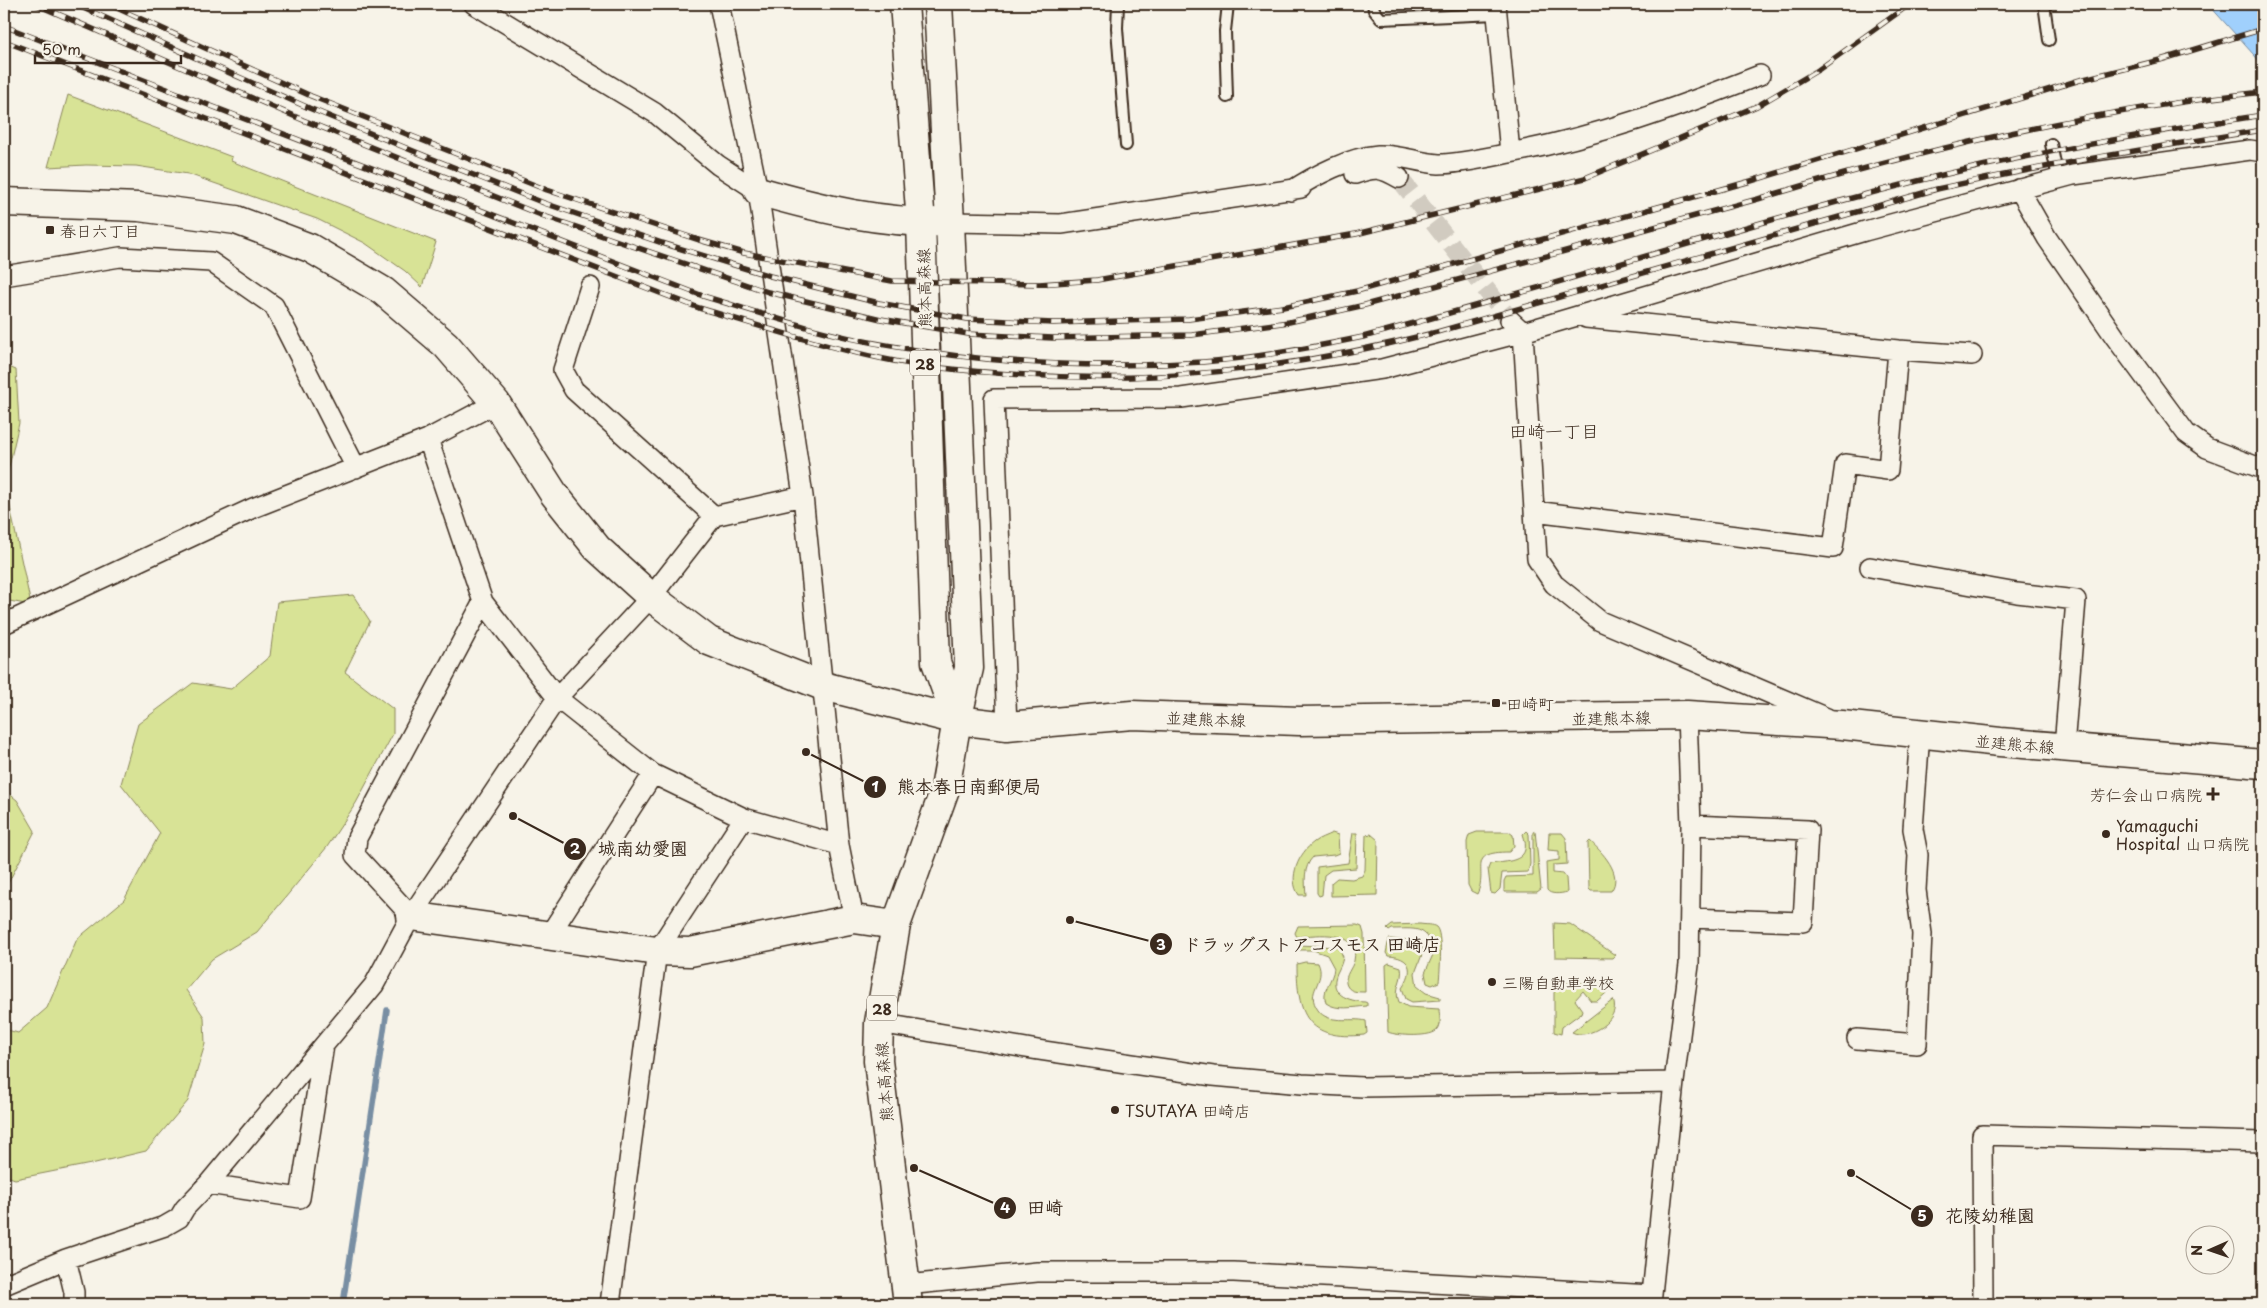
<svg xmlns="http://www.w3.org/2000/svg" width="2267" height="1308" font-family="'Playpen Sans','Klee One',sans-serif">
	<style>
		.green { fill: #d8e396; stroke: #8a865a }
		.water { fill: #a0d0fc; stroke: #788ea3 }
		.lines { fill: none; stroke-linecap: round; stroke-linejoin: round }
		.stream { stroke: #788ea3; stroke-width: 5.5 }
		.street-tunnel { stroke: #d1cbc0; stroke-width: 19; stroke-dasharray: 19 9; stroke-linecap: butt }
		.lane-casing { stroke: #3b2a1e; stroke-width: 14 }
		.street-casing { stroke: #3b2a1e; stroke-width: 22 }
		.secondary-casing { stroke: #3b2a1e; stroke-width: 31 }
		.primary-casing { stroke: #3b2a1e; stroke-width: 31 }
		.lane { stroke: #f7f3e8; stroke-width: 10 }
		.street { stroke: #f7f3e8; stroke-width: 19 }
		.secondary { stroke: #f7f3e8; stroke-width: 28 }
		.primary { stroke: #f7f3e8; stroke-width: 28 }
		.rail-casing { stroke: #3b2a1e; stroke-width: 5.5 }
		.rail { stroke: #f7f3e8; stroke-width: 4; stroke-dasharray: 11; stroke-linecap: butt }
		.poi-dot { fill: #3b2a1e; stroke: #f7f3e8; stroke-width: 2 }
		.labels { text-anchor: middle; dominant-baseline: central; stroke-width: 5; stroke-linejoin: round; paint-order: stroke }
		.shield { fill: #f7f3e8; stroke: #73665b; stroke-width: 1 }
		.shield-label { font-size: 15px; font-weight: bold; fill: #3b2a1e }
		.poi-label { font-size: 16px; fill: #3b2a1e; stroke: #f7f3e8; text-anchor: start }
		.street-label { font-size: 16px; fill: #3b2a1e; stroke: #f7f3e8 }
		.neighbourhood-label { font-size: 18px; fill: #3b2a1e; stroke: #f7f3e8 }
		.leader { fill: none; stroke: #3b2a1e; stroke-width: 2 }
		.callout-dot { fill: #3b2a1e; stroke: #f7f3e8; stroke-width: 2 }
		.mark-label { font-size: 15px; text-anchor: middle; font-weight: bold; fill: #fff }
		.callout-label { font-size: 18px; text-anchor: middle; font-weight: bold; fill: #3b2a1e; stroke: #f7f3e8; stroke-width: 5; stroke-linejoin: round; paint-order: stroke }
	</style>
	<rect width="100%" height="100%" fill="#f7f3e8"/>
	<filter id="ink" filterUnits="userSpaceOnUse"><feTurbulence type="fractalNoise" baseFrequency=".02" numOctaves="2"/><feDisplacementMap in="SourceGraphic" scale="10" xChannelSelector="R" yChannelSelector="G"/><feConvolveMatrix kernelMatrix="1 2 1 2 8 2 1 2 1" color-interpolation-filters="sRGB"/></filter>
	<g filter="url(#ink)">
		<path class="green" d="M68,95l164,62 -1,4 205,81 -14,45 -17,-16 -40,-28 -48,-24 -129,-45 -52,-8 -50,-1 -38,2z
			M4,365l12,5 3,53 -14,61 26,121 -27,-5z
			M353,595l17,26 -25,51 48,37v25l-37,69 -29,44 -70,85 -45,27 -26,31 18,27 1,27 -17,57 -42,50 -55,13 -76,15 -11,-4v-146l14,4 29,-25 30,-69 47,-39 36,-67 -39,-49 17,-60 55,-41 38,6 39,-33 7,-54z
			M4,790l13,10 18,31 -31,60z
			M1526,831l3,3 1,30 -2,8 -26,1 -2,16 -5,5 -4,-1 -3,-24 2,-5c20,-3 43,-2 33,-30z
			M1535,831l6,58 -4,3h-33v-11l2,-4 27,-1v-44z
			M1477,832h32l4,3 1,11 -5,6c-44,0 -20,18 -32,42l-6,-3 -3,-6 -1,-43 2,-7z
			M1332,833l6,2 1,18 -5,2 -21,2c-10,10 -8,25 -7,38h-7c-12,-17 0,-42 15,-53 5,-4 12,-6 18,-9z
			M1353,833h4l-1,35 -25,2 -7,5 -2,20 -3,1 -2,-3v-26l31,-4z
			M1549,833h13l4,5 1,26 -14,1v8l10,1 3,4 1,14c-6,2 -17,3 -20,-2l-1,-28 13,-2v-9l-11,-1z
			M1371,834l7,6 -1,55 -46,1v-13l6,-5 15,1 10,-3 3,-6 1,-35z
			M1590,841c11,10 34,33 21,50h-20l-2,-2 -1,-46z
			M1554,923l16,1 45,31 -3,3 -57,-1z
			M1420,924c5,1 12,0 16,3 7,6 4,45 3,55l-7,3 -5,-2 -2,-10 10,-23c-10,-25 -20,-21 -43,-21l-3,2 -2,-2 5,-4z
			M1357,925l5,2 2,7 1,58c-8,0 -17,0 -19,-9 -1,-8 6,-15 8,-22 7,-32 -37,-27 -57,-24l-2,-4 3,-7z
			M1389,939l32,2 2,11 -8,21 2,13 9,7 14,4v3l-28,2 -6,-3 -4,-11c13,-18 9,-31 -14,-32l-2,-3z
			M1298,945l41,2 4,10c-1,6 -3,10 -6,16 -9,21 11,28 28,29l2,1v3c-13,1 -30,5 -41,-3 -5,-13 7,-22 8,-35l-7,-13 -14,-5h-16z
			M1305,962l13,1c9,19 -14,28 0,47 10,15 34,7 48,11l1,12 -3,2c-57,6 -67,-21 -67,-71z
			M1389,963l12,4c3,13 -8,21 -2,35l9,5 31,2c0,6 3,15 -1,20 -5,9 -42,7 -50,3l-2,-67z
			M1608,982l6,1 -1,4 -16,14h-6l-8,-10 -8,9 7,10 -1,3 -19,14 -1,7 -7,-2v-45l3,-4z
			M1613,1000c9,19 -25,41 -41,32z"/>
		<path class="water" d="M2208,4h55v61z"/>
		<g class="lines">
			<path class="stream" d="M343,1304l44,-294"/>
			<path class="street-tunnel" d="M1399,178l111,142"/>
			<g class="lane-casing">
				<path id="lane" d="M1118,4l-1,24 9,117
					M1373,4l1,6 7,9 116,-5
					M2044,4l5,36
					M1227,97l-2,-66 3,-27
					M2051,144l7,34"/>
			</g>
			<g class="street-casing">
				<path id="street" d="M474,4l181,109 63,52 40,26
					M719,4l39,187 45,305 36,349 15,74
					M1496,4l14,149
					M1355,174c20,-7 25,-7 44,4
					M2019,189l28,49 68,99 71,96 21,15 56,21
					M1291,191c23,-15 59,-34 87,-36 20,-1 41,8 61,9 19,0 51,-7 71,-11 86,-16 169,-46 250,-78
					M950,222l111,2 240,-36
					M4,276l116,-19 91,5 63,44 82,162
					M590,287l-27,83 11,20 140,126
					M1586,318l312,32 74,5
					M1510,320l13,12 14,227 17,25 46,37 227,97
					M428,439l55,163 74,96 96,76 91,44 95,27
					M1534,511l299,37 12,-84 43,6 10,-120
					M1870,567l147,26 59,7 -12,147
					M4,624l249,-116 175,-69 68,-36
					M1007,726l-13,-327 187,-1 201,-29 141,-37 342,-101 208,-56 177,-25 13,2
					M411,916l-56,-61 2,-17 126,-236
					M1690,918l113,4 5,-92 -117,-5
					M548,937l105,-163
					M879,1023l159,27 175,26 89,8 61,3 311,-5
					M1857,1039l60,5 5,-110 -6,-44 2,-35 -5,-26 7,-96
					M208,1184l92,14 24,-153
					M66,1259l8,33v12
					M4,1285l62,-26 99,-33 14,-8 6,-10 23,-24 166,-199 37,-69 146,-218 94,-101 63,-81 89,-20
					M906,1285l131,-13h197l418,23
					M610,1304l47,-353 87,-133
					M1651,1304l23,-222 15,-117 2,-140 -4,-110
					M1983,1304l-1,-169 281,7"/>
			</g>
			<g class="secondary-casing">
				<path id="secondary" d="M758,191c62,18 127,33 192,31
					M4,202l135,5 97,13 74,28 73,43 63,54 50,58 58,91 43,54 54,49 58,44 114,45 134,34 50,6 125,-11 167,6 388,-6 155,10 158,17 263,22
					M411,916l246,35 33,1 164,-33 42,6"/>
			</g>
			<g class="primary-casing">
				<path id="primary" d="M904,4l17,219 15,439 21,58
					M908,1304l-30,-243 1,-38 17,-98 49,-136 12,-69 12,-52 -19,-446 -12,-218"/>
			</g>
			<use href="#lane" class="lane"/>
			<use href="#street" class="street"/>
			<use href="#secondary" class="secondary"/>
			<use href="#primary" class="primary"/>
			<g class="rail-casing">
				<path id="rail" d="M35,4l268,116 238,95 227,77 113,27 87,15 85,4 139,-3 97,-13 76,-17 393,-106c165,-50 334,-89 505,-107
					M74,4l235,104 119,49 116,46 118,40 108,33 109,27 88,16 86,4 136,-4 94,-12 74,-16 394,-110 329,-101 80,-20 103,-31
					M108,4l203,92 236,94 152,50 45,13 148,28 147,3 58,-4 259,-46 229,-56 172,-72 61,-36 92,-66
					M4,26l699,270c60,18 121,39 183,49 104,19 211,24 317,17 54,-4 107,-14 160,-25 191,-51 379,-113 571,-160 108,-26 219,-45 329,-62
					M4,41l695,267c61,18 122,38 185,51 37,8 75,11 112,14 154,13 293,-3 441,-41l500,-143c108,-24 217,-42 326,-59"/>
			</g>
			<use href="#rail" class="rail"/>
		</g>
	</g>
	<g class="poi-dot">
		<rect x="45" y="225" width="10" height="10" rx="2.5"/>
		<rect x="1491" y="698" width="10" height="10" rx="2.5"/>
		<path d="M2210.5 786.5h5v5h5v5h-5v5h-5v-5h-5v-5h5z"/>
		<circle cx="2106" cy="834" r="5"/>
		<circle cx="1492" cy="982" r="5"/>
		<circle cx="1115" cy="1110" r="5"/>
	</g>
	<g class="labels">
		<g class="shield">
			<rect x="910" y="350.5" width="30" height="25" rx="4"/>
			<rect x="867" y="995.5" width="30" height="25" rx="4"/>
		</g>
		<g class="shield-label">
			<text x="925" y="363">28</text>
			<text x="882" y="1008">28</text>
		</g>
		<g class="poi-label">
			<text x="60" y="230">春日六丁目</text>
			<text x="1506" y="703">田崎町</text>
			<text x="2202" y="794" text-anchor="end">芳仁会山口病院</text>
			<text x="2116" y="825">Yamaguchi<tspan x="2116" dy="18">Hospital 山口病院</tspan></text>
			<text x="1502" y="982">三陽自動車学校</text>
			<text x="1125" y="1110">TSUTAYA 田崎店</text>
		</g>
		<g class="street-label">
			<text transform="translate(923 288) rotate(-91)">熊本高森線</text>
			<text transform="translate(1611 717) rotate(-1)">並建熊本線</text>
			<text transform="translate(1206 718) rotate(2)">並建熊本線</text>
			<text transform="translate(2015 743) rotate(5)">並建熊本線</text>
			<text transform="translate(883 1082) rotate(-94)">熊本高森線</text>
		</g>
		<g class="neighbourhood-label">
			<text x="1554" y="430">田崎一丁目</text>
		</g>
	</g>
	<path class="leader" d="M806 752L875 787M513 816L575 849M1070 920L1161 944M914 1168L1005 1208M1851 1173L1922 1216"/>
	<g class="callout-dot">
		<circle cx="806" cy="752" r="5"/>
		<circle cx="513" cy="816" r="5"/>
		<circle cx="1070" cy="920" r="5"/>
		<circle cx="914" cy="1168" r="5"/>
		<circle cx="1851" cy="1173" r="5"/>
		<circle cx="875" cy="787" r="12"/>
		<circle cx="575" cy="849" r="12"/>
		<circle cx="1161" cy="944" r="12"/>
		<circle cx="1005" cy="1208" r="12"/>
		<circle cx="1922" cy="1216" r="12"/>
	</g>
	<g class="mark-label">
		<text x="875" y="792">1</text>
		<text x="575" y="854">2</text>
		<text x="1161" y="950">3</text>
		<text x="1005" y="1213">4</text>
		<text x="1922" y="1221">5</text>
	</g>
	<g class="callout-label">
		<text x="969" y="793">熊本春日南郵便局</text>
		<text x="643" y="855">城南幼愛園</text>
		<text x="1312" y="951">ドラッグストアコスモス 田崎店</text>
		<text x="1045" y="1214">田崎</text>
		<text x="1990" y="1222">花陵幼稚園</text>
	</g>
	<rect width="2267" height="1308" fill="none" stroke="#f7f3e8" stroke-width="20"/>
	<rect x="10" y="10" width="2247" height="1288" fill="none" stroke="#3b2a1e" stroke-width="2" filter="url(#ink)"/>
	<g transform="translate(2210 1250) rotate(268)"><circle r="24" fill="#f7f3e8" stroke="#aca397"/>
	<path d="M0-4L9 19L0 12L-9 19Z" fill="#3b2a1e"/>
	<text y="-8" font-size="14" font-weight="bold" text-anchor="middle" fill="#3b2a1e">N</text>
	</g>
	<path d="M35 55v8h146v-8" fill="none" stroke="#3b2a1e" stroke-width="2.5"/>
	<text x="42" y="55" font-size="15" fill="#3b2a1e" stroke="#f7f3e8" stroke-width="4" paint-order="stroke">50 m</text>
</svg>
